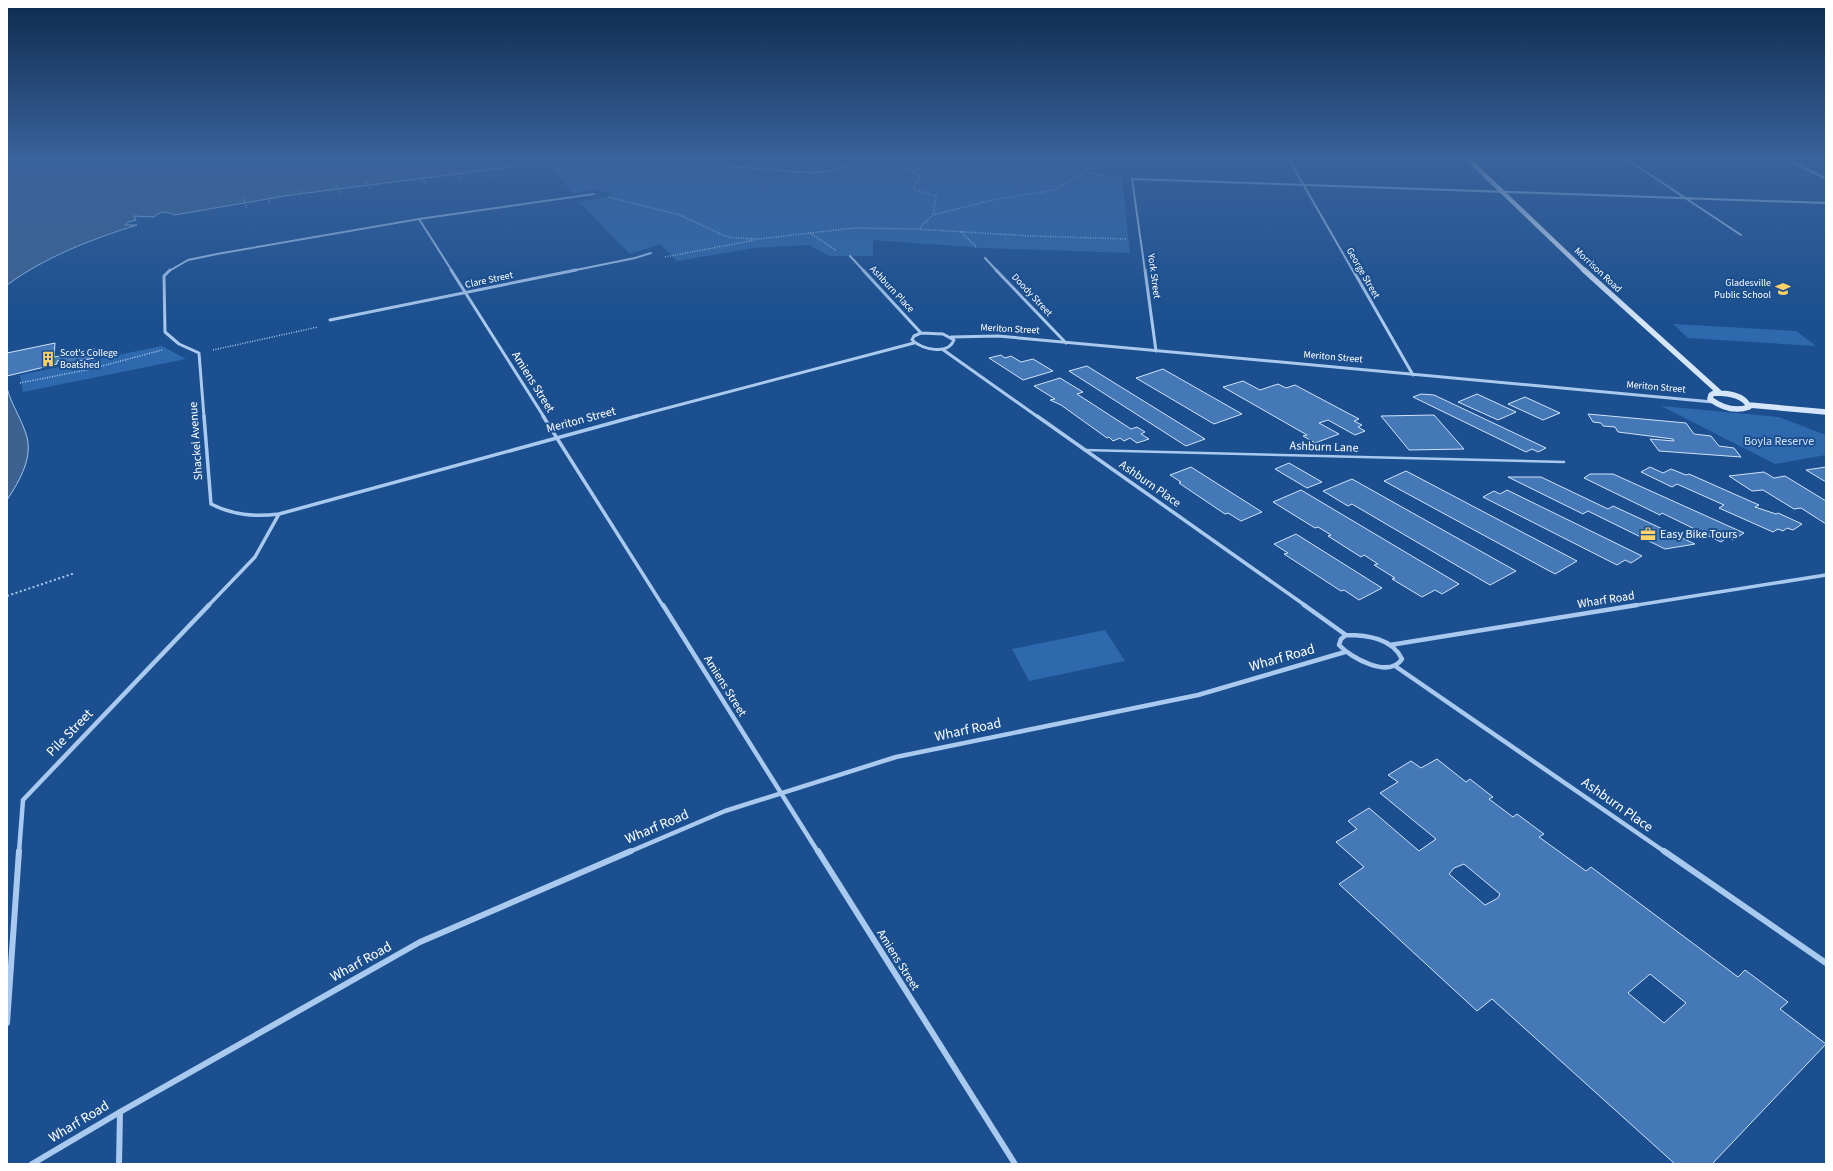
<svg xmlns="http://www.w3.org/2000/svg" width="1833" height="1171" font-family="'Source Sans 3',sans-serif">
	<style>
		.green { fill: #2e69ad }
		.water { fill: #3c6290; stroke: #9cc4f0 }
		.building { fill: #4478b7; stroke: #cfe3fa; fill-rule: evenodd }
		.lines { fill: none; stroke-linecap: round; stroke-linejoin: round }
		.path-far1 { stroke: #a9c9ee; stroke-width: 1.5; stroke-dasharray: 1 1.5; stroke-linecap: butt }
		.path { stroke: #a9c9ee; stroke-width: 2; stroke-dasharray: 2 2.5; stroke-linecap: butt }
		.lane { stroke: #a9c9ee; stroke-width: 2.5 }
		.street-far4 { stroke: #a9c9ee; stroke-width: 2 }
		.street-far3 { stroke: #a9c9ee; stroke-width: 3 }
		.street-far2 { stroke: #a9c9ee; stroke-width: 3.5 }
		.street-far1 { stroke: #a9c9ee; stroke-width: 4.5 }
		.street { stroke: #a9c9ee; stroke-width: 6 }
		.secondary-far1 { stroke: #d6e6fa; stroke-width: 4.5 }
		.secondary { stroke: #d6e6fa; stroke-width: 5.5 }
		.labels { text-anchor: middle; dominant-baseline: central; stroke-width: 4; stroke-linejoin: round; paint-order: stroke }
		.far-street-label { font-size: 10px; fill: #fff; stroke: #1b4f8f }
		.far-poi-label { font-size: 10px; fill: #fff; stroke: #1b4f8f; text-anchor: end }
		.street-label { font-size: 12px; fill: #fff; stroke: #1b4f8f }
		.park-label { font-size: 12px; fill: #cfe3fa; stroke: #1b4f8f }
		.poi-label { font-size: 12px; fill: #fff; stroke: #1b4f8f; text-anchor: start }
		.near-street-label { font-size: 14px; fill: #fff; stroke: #1b4f8f }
	</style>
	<rect width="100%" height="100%" fill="#1b4f8f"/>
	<path class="green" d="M858,158h251l-27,18 40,1 8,76 -147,-5 -110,-8v16h-44l-20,-11 -55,3 -77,13 -17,-17 -30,10 -51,-52 34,-6 -3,-4 -17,-2 -20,4 -25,-31 53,-3h49l163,13c16,-2 33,-4 45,-15z
		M1673,324l123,7 20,15 -128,-8z
		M162,346l24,13 -163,33 -3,-17z
		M1661,406l118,11 47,18v20l-51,9z
		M1105,630l20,31 -96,20 -17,-32z"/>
	<path class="water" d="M7,158h851c-12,11 -29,13 -45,15l-163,-13 -75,1 -55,5 -229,29 -117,20c-7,-4 -14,-4 -20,2l-20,-1 2,4 -8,2 -3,3h12c-45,14 -92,32 -130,60z
		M7,388c4,15 13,29 18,43 10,24 -5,49 -18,69z"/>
	<path class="building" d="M55,343l-1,14 41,-8 -1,9 -33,7v-5l-4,1v3l-50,12v-23z
		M1001,355l4,3 6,-2 10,6 12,-3 20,12 -30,9 -34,-22z
		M1087,366l118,73 -19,7 -117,-75z
		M1163,369l79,45 -28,10 -78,-46z
		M1060,378l23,14 -6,2 54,35 6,-2 8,5 -4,2 8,5 -12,4 -7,-5 -6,3 -4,-3 -7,3 -4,-4 -2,1 -46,-33 -11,-5 5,-1 -21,-13z
		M1243,381l17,9 18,-6 8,4 9,-3 64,34 -5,2 8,4 -4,2 7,4 -10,4 -27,-15 -9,3 20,11 -24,9 -12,-7 4,-1 -84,-48z
		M1421,394l13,1 112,53 -8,4 -6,-3 -6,3 -113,-55z
		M1477,394l39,18 -18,8 -40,-18z
		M1525,397l35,16 -17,7 -35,-16z
		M1588,414l98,9 8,11 17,2 8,10 15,2 7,9 -82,-6 -9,-12 24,2 -1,-2 -55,-7 -3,-5 -12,-1 -2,-3 -8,-1z
		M1434,415l30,34 -55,1 -28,-34z
		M1289,463l33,19 -15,6 -32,-19z
		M1191,467l71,45 -21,9 -13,-8 -3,1 -46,-31 2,-1 -11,-7z
		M1650,467l13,6 8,-4 15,6 3,-1 70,31 -4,2 21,7 2,-1 24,11 -9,6 -6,-2 -4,3 -5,-2 -5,3 -54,-24 5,-3 -47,-21 -5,3 -31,-15z
		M1826,467v15l-20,-12z
		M1406,471l171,90 -22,13 -171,-93z
		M1764,472l10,6 11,-2 41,25v23l-25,-16 -7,1 -31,-19 -11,1 -23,-15z
		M1590,474h23l131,59 -11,7 -5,-3 -7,5 -59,-29 -2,2 -76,-37z
		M1508,477h33l67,32 5,-3 82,38 -30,5 -77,-38 -5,3z
		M1352,479l164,92 -26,14 -138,-81 -4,2 -25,-15z
		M1301,490l158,94 -17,10 -7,-4 -13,7 -30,-18 3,-1 -21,-13 4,-1 -14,-9 -3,2 -33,-21 3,-1 -13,-8 -3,1 -42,-26z
		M1507,490l135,66 -11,7 -6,-3 -8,5 -134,-68 11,-6 6,3z
		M1296,534l86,54 -23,12 -15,-10 -3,1 -57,-37 4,-1 -14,-9z
		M1437,759l29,23 4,-3 23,18 -4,2 24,18 4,-3 27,20 -5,3 47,34 5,-4 147,110 7,-7 43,32 -8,7 46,35 -114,120h-37l-183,-165 -15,12 -138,-127 25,-17 -28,-25 21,-13 -9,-8 21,-13 50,43 17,-12 -56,-46 18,-11 -10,-7 23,-14 10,7zM1464,864l36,30 -2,4 -13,7 -36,-31 5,-6zM1650,974l36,29 -22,20 -36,-30z"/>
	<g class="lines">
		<path class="path-far1" d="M869,158l33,9 18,9 -7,13 23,7 -3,19
			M525,160l10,10
			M479,164l10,13
			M490,164l9,9
			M453,168l9,13
			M419,173l7,11
			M1083,173l35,4
			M365,181l5,9
			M336,185l5,9
			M299,191l2,5
			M608,197l72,18 45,21 10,2 23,1 96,-11 63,1 114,7 95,3
			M243,198l4,10
			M269,204l1,-10
			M918,229l15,-14 64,-16 58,-9 28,-17 9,-8 14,-7
			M961,232l15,15
			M810,233l27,18
			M665,257l90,-17
			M213,350l105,-23
			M20,383l71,-14 71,-19"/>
		<path class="path" d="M7,596l68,-23"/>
		<path class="lane" d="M1084,450l480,12"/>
		<path class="street-far4" d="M1288,158l65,113
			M1625,158l116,77
			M1786,158l40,21
			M419,219l33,52
			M850,256l14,15
			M985,258l12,13
			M169,271l19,-11 29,-6 202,-35 175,-25
			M571,271l64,-13 16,-5
			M1145,271l-13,-92 694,24"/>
		<path class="street-far3" d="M170,270l-6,6 1,56 14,12 20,9 5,64
			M451,270l93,147
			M863,270l58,63
			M996,270l70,73
			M1145,270l11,81
			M1353,270l60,105
			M330,320l246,-50
			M921,333l22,1 11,6c-6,16 -32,9 -42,0l2,-4z
			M951,337l47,-1 715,66
			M942,349l96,68
			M633,417l281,-74"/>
		<path class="street-far2" d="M204,416l7,88c22,11 43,13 68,10l358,-98
			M543,416l120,190
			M1037,416l269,190
			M208,606l47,-49 24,-43
			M1631,606l195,-31"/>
		<path class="street-far1" d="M663,605l155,247
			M1304,605l42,30
			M1346,635c21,0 46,3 56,24 -13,20 -51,-1 -63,-14l2,-6z
			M1390,645l247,-40
			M1395,666l270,186
			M19,852l4,-52 186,-195
			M629,852l96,-41 171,-54 302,-62 147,-43"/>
		<path class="street" d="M818,851l197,313
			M1664,851l162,112
			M7,1023l12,-172
			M32,1164l88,-52 300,-170 211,-91
			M119,1164l1,-52"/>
		<path class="secondary-far1" d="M1467,158l118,113"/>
		<path class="secondary" d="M1584,270l136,123
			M1714,393c12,0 30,1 35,14 -14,5 -28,0 -39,-8l1,-4z
			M1749,405l77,7"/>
	</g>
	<linearGradient id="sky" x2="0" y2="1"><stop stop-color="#0f2b4f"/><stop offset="0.49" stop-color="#39639b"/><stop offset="1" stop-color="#39639b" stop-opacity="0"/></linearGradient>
	<rect width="1833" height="322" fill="url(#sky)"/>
	<defs>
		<g id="school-bare" transform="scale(1.2)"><path d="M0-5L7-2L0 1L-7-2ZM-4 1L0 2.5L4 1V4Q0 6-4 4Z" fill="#ffd166" stroke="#1b4f8f" stroke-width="2.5" paint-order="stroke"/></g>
		<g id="building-bare" transform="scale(1.2)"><path d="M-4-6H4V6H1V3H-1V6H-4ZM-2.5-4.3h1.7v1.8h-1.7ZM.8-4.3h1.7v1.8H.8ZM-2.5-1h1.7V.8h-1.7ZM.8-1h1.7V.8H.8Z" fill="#ffd166" stroke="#1b4f8f" stroke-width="2.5" paint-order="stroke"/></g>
		<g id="office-bare" transform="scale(1.2)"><path d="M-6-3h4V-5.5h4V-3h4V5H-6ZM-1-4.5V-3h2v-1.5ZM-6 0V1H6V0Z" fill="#ffd166" stroke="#1b4f8f" stroke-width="2.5" paint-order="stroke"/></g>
	</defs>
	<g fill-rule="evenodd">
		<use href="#school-bare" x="1783" y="289"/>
		<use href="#building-bare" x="48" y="359"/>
		<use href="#office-bare" x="1648" y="534"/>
	</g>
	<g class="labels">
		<g class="far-street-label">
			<text transform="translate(1598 270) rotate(43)">Morrison Road</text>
			<text transform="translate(1363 273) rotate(60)">George Street</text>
			<text transform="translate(1154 276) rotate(82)">York Street</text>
			<text transform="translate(489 280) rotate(-12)">Clare Street</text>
			<text transform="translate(892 289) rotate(47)">Ashburn Place</text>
			<text transform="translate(1032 295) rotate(47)">Doody Street</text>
			<text transform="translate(1010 329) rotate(3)">Meriton Street</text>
			<text transform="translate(1333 357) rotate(5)">Meriton Street</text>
			<text transform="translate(1656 387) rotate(5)">Meriton Street</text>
		</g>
		<g class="far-poi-label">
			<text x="1771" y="283">Gladesville<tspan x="1771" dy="12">Public School</tspan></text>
			<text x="60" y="353" text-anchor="start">Scot's College<tspan x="60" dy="12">Boatshed</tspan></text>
		</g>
		<g class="street-label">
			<text transform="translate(533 382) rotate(58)">Amiens Street</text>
			<text transform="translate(581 420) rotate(-15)">Meriton Street</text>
			<text transform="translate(196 441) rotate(-94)">Shackel Avenue</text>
			<text transform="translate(1324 447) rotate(2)">Ashburn Lane</text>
			<text transform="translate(1150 484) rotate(35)">Ashburn Place</text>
			<text transform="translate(1606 600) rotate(-9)">Wharf Road</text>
			<text transform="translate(725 686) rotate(58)">Amiens Street</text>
			<text transform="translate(898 960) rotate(58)">Amiens Street</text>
		</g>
		<g class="park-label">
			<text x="1779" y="441">Boyla Reserve</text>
		</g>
		<g class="poi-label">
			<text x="1660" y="534">Easy Bike Tours</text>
		</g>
		<g class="near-street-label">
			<text transform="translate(1282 658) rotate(-16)">Wharf Road</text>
			<text transform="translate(968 730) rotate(-12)">Wharf Road</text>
			<text transform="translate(70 733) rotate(-46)">Pile Street</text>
			<text transform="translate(1617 805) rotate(35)">Ashburn Place</text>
			<text transform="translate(657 827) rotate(-23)">Wharf Road</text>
			<text transform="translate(361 962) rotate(-29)">Wharf Road</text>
			<text transform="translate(79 1122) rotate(-31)">Wharf Road</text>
		</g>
	</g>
	<rect width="1833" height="1171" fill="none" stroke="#ffffff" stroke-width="16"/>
</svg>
